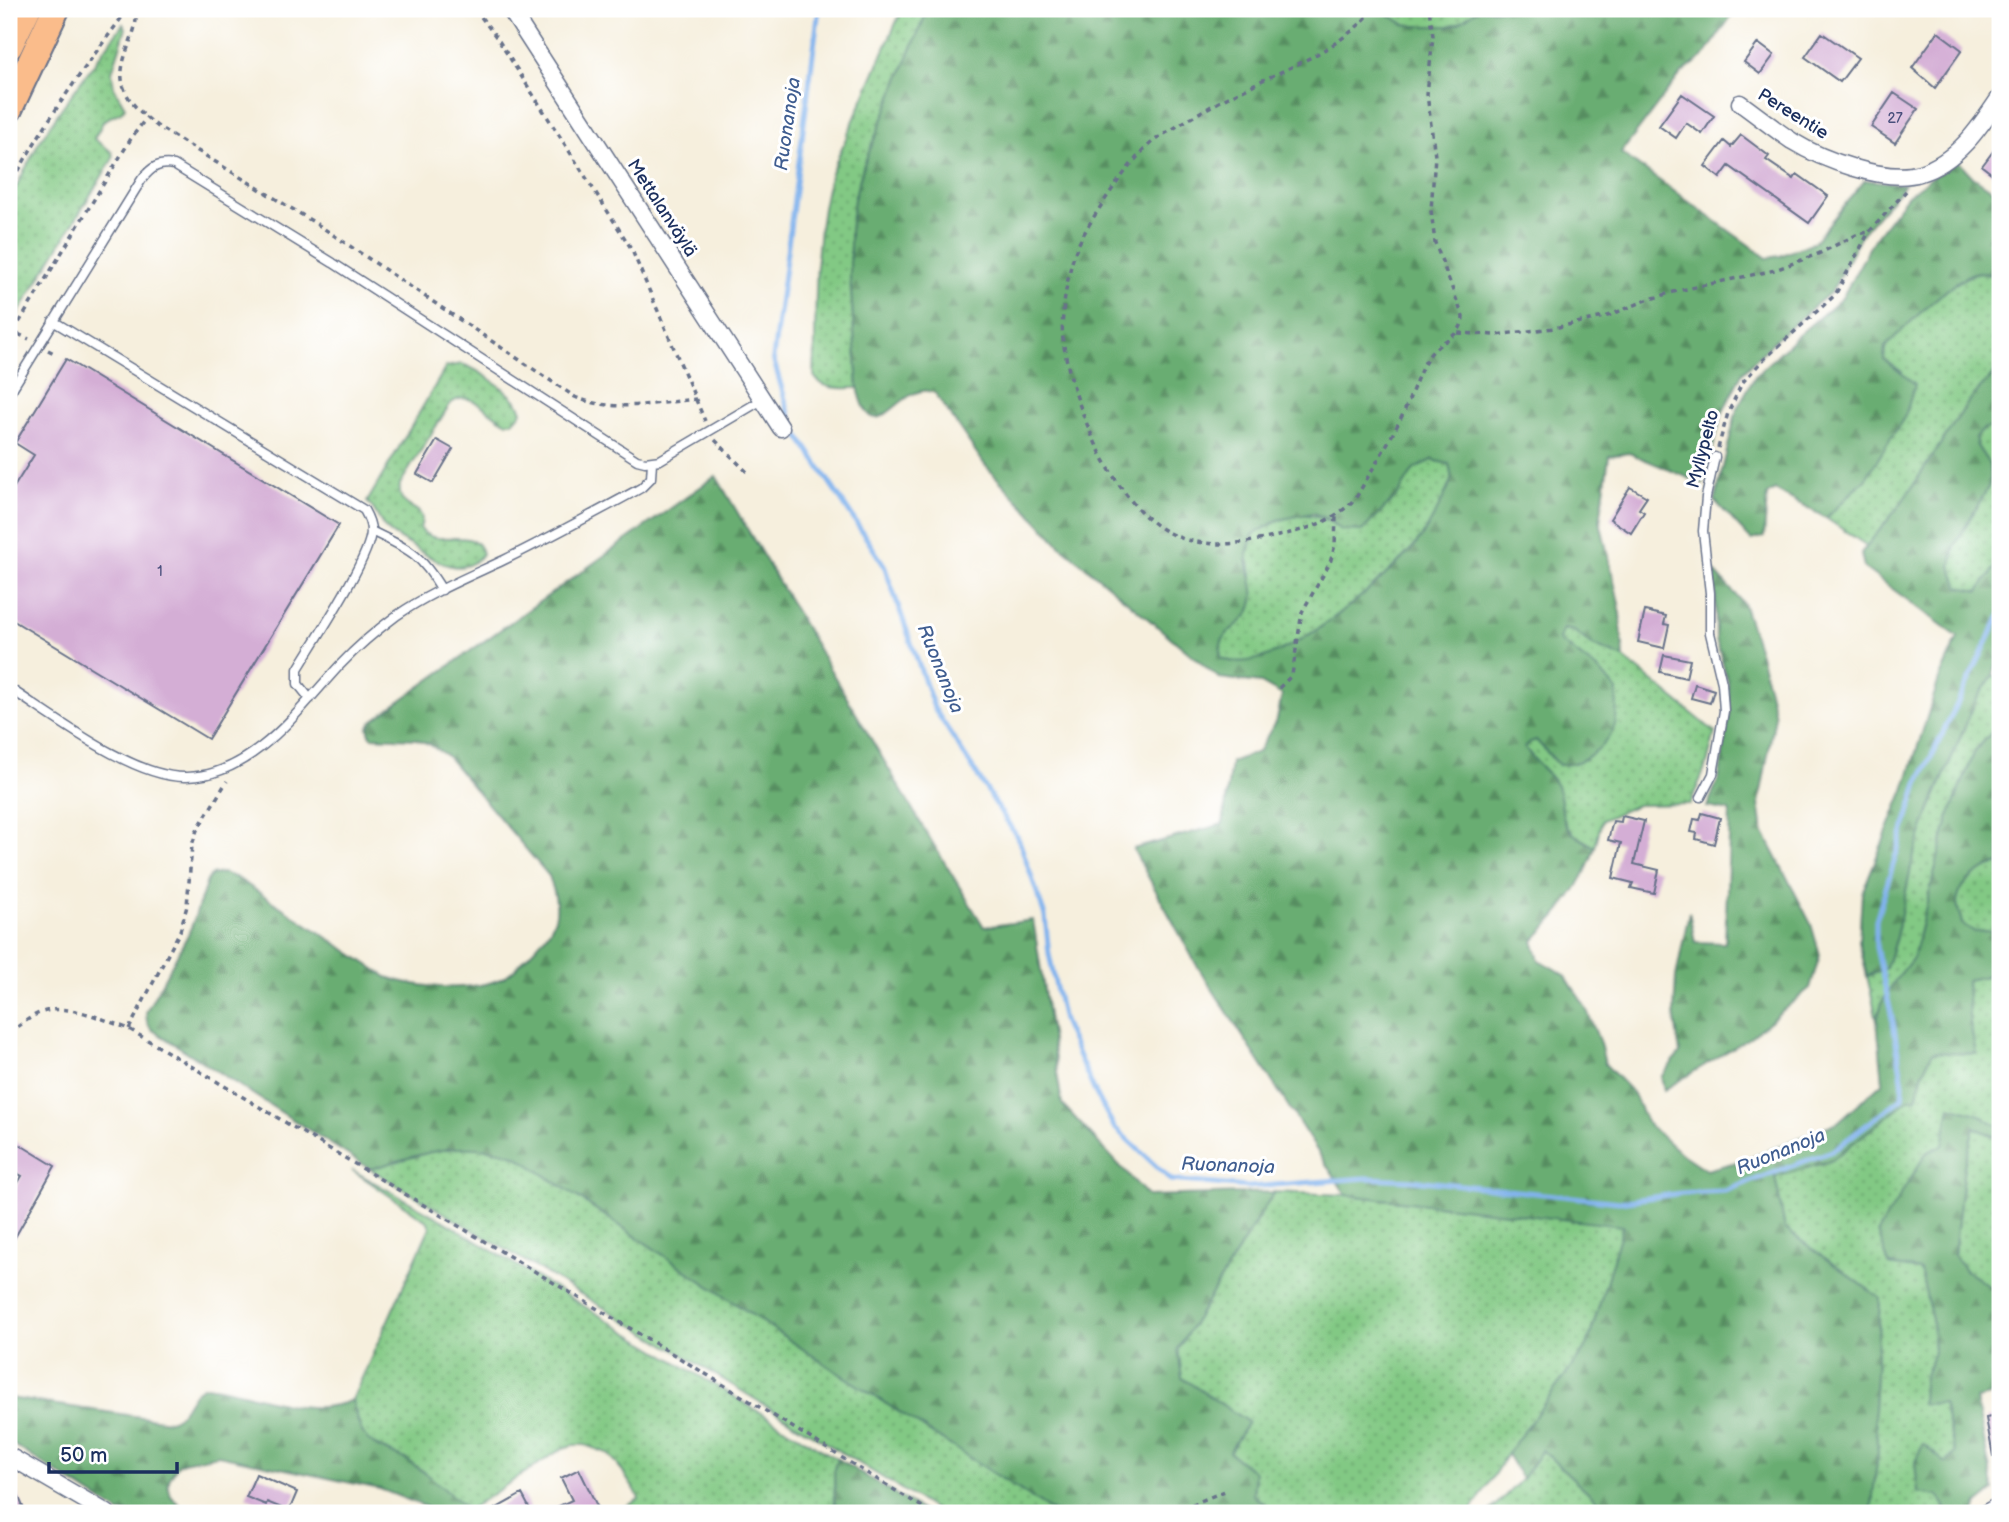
<svg xmlns="http://www.w3.org/2000/svg" width="2009" height="1522" font-family="'Balsamiq Sans',sans-serif">
	<style>
		.grass { fill: url(#grass-dots); stroke: #4e7c71; stroke-width: 2 }
		.forest { fill: url(#forest-firs); stroke: #426e68; stroke-width: 2; fill-rule: evenodd }
		.lines { fill: none; stroke-linecap: round; stroke-linejoin: round }
		.stream { stroke: #81b3ed; stroke-width: 5 }
		.building { fill: #d4aed5 }
		.service-casing { stroke: #68728a; stroke-width: 11 }
		.minor-casing { stroke: #68728a; stroke-width: 19 }
		.trunk-casing { stroke: #68728a; stroke-width: 30 }
		.path { stroke: #68728a; stroke-width: 3.5; stroke-dasharray: 5 5; stroke-linecap: butt }
		.service { stroke: #fff; stroke-width: 8 }
		.minor { stroke: #fff; stroke-width: 16 }
		.trunk { stroke: #fabc8b; stroke-width: 26 }
		.labels { text-anchor: middle; dominant-baseline: central; stroke-width: 6; stroke-linejoin: round; paint-order: stroke }
		.number-label { font-size: 14px; fill: #494f7c }
		.street-label { font-size: 18px; fill: #1b2f5e; stroke: #fff }
		.water-label { font-size: 19px; font-style: italic; fill: #3f5d90; stroke: #fff }
	</style>
	<defs>
		<pattern id="grass-dots" width="8" height="8" patternUnits="userSpaceOnUse" patternTransform="scale(1.75)"><rect width="8" height="8" fill="#82c984"/><path d="M2 2h.1M6 6h.1" fill="none" stroke="#6aa46f" stroke-width="1.8" stroke-linecap="round"/></pattern>
		<pattern id="forest-firs" width="22" height="20" patternUnits="userSpaceOnUse" patternTransform="scale(1.75)"><rect width="22" height="20" fill="#69ad72"/><path d="M5 1l3.5 6h-7zM16 11l3.5 6h-7z" fill="#568d61"/></pattern>
	</defs>
	<rect width="100%" height="100%" fill="#fff"/>
	<filter id="ink" filterUnits="userSpaceOnUse"><feTurbulence type="fractalNoise" baseFrequency=".0143" numOctaves="2"/><feDisplacementMap in="SourceGraphic" scale="14" xChannelSelector="R" yChannelSelector="G"/><feConvolveMatrix kernelMatrix="1 2 1 2 8 2 1 2 1" color-interpolation-filters="sRGB"/></filter>
	<filter id="wash" filterUnits="userSpaceOnUse"><feTurbulence type="fractalNoise" baseFrequency=".00686" numOctaves="4" result="noise"/><feDisplacementMap in="SourceGraphic" scale="28" xChannelSelector="R" yChannelSelector="G"/><feGaussianBlur stdDeviation="1.57" result="paint"/><feColorMatrix in="noise" values="0 0 0 0 0 0 0 0 0 0 0 0 0 0 0 0 0 1.4 0 .05"/><feComposite in="paint" operator="in"/></filter>
	<g filter="url(#wash)">
		<rect width="100%" height="100%" fill="#f6efdd"/>
		<path class="grass" d="M902,9h26l-64,155 -10,35 -4,77 8,112c-15,0 -35,3 -44,-12 3,-67 -2,-139 17,-203z
			M1380,9h98l-19,14 -10,3h-34l-11,-2z
			M123,24l3,4 -14,44 2,16 11,19 -4,5 -17,8 -10,19 18,13 1,6 -97,159 -7,5v-121l29,-57 23,-35z
			M1979,272l21,6v89l-31,34 -69,104 -33,41 -41,-28 40,-40 36,-106 -18,-13 1,-12c24,-24 63,-65 94,-75z
			M462,364c16,5 57,32 60,48l-9,10h-7c-19,-9 -36,-35 -56,-18l-50,80c-4,31 30,17 20,44 15,23 56,-5 62,26 -20,28 -53,3 -73,-10 -8,-4 -17,-9 -23,-15 -8,-8 -9,-19 -19,-27l79,-135z
			M1985,428h15v131l-21,32 -20,-4 -8,-21 4,-21 35,-61 -1,-20 -12,-18 -2,-9z
			M1432,460l17,4c1,5 3,12 2,16 -2,9 -24,50 -30,58 -31,38 -149,145 -200,120 -4,-19 8,-27 22,-38l9,-43 -5,-22 6,-20c33,-19 55,-32 88,-5l56,-34 17,-27z
			M1563,629l11,2 18,14 32,13 91,74 -8,32 -17,40 -53,1 -35,15 -7,27c-8,-5 -22,-11 -27,-19 -10,-13 -3,-31 -15,-47 -8,-12 -19,-20 -28,-34l5,-5 6,-2 23,25 43,-92 -43,-33z
			M1993,675l7,3v45l-25,28 -27,68 -35,139 -19,24 -12,20 -5,18 -10,-44 19,-8 10,-31 17,-79 17,-49 46,-109z
			M2000,864v66l-25,2 -13,-8c-1,-7 -5,-15 -5,-22 3,-21 24,-34 43,-38z
			M2000,973v154l-20,-12 -37,30 -54,120 31,4 12,51 2,32 -11,29v23l20,-1 12,50 -9,11 -8,32 7,10 2,7h-76l7,-61 -4,-42 6,-112 -95,-69 -10,-52 55,-16 79,-62 7,-1 7,-26 10,-20 42,2 -6,-37 -2,-37z
			M1974,1127l26,12v155l-35,-24 -11,-15 10,-89z
			M464,1146l29,2 22,7 319,215 221,143h-115l-260,-160 -310,-184 60,-17z
			M352,1170l90,50 395,239 -3,10 1,44h-220l24,-14 -2,-5 -21,-32 -9,-9 -22,-8h-12l-10,3 -95,62 -45,-39 -18,-12 -32,-15 -7,-5 -5,-9 -9,-30 78,-173 -2,-5z
			M1274,1192l72,3 278,30 -37,121 -80,108 -37,59h-193l-24,-18 2,-23 -26,-20 19,-30 -66,-44 -4,-29z
			M1542,1450l69,63h-123l34,-34z"/>
		<path class="forest" d="M928,9h452l24,15 11,2h34l10,-3 19,-14h258l-31,46 -25,20 -59,78 146,105 13,-2 34,-14 51,-62 40,4 -43,49 -30,58 -56,48 -34,34 -20,41 -19,70 -74,-31 -20,3 -9,65 19,82 5,55 -32,-13 -18,-14 -11,-2 -4,11 43,33 15,18c-1,10 1,24 -2,34 -8,22 -33,41 -56,40l-23,-25 -6,2 -5,5c8,14 20,22 29,34 11,16 4,34 14,47 5,8 19,14 27,19 -11,38 -35,66 -62,94l6,19 26,15 21,33 14,35 5,21 29,30 12,28 33,30 27,18 42,-11 90,-37 45,-40 -6,-62 5,-18 12,-20 19,-24 35,-139 27,-68 25,-28v141c-19,4 -40,17 -43,38 0,7 4,15 5,22l13,8 25,-2v43l-33,7 2,37 7,37 -43,-2 -10,20 -7,26 -7,1 -79,62 -55,16 10,52 95,69 -6,112 4,42 -7,61h-260l-69,-63 -20,29 -15,-25 80,-108 36,-120 -277,-31 -150,-231 -63,-115 90,-25 8,-62 27,-10 19,-33 5,-24 -21,-12 -42,-5 -158,-132 -76,-81 -50,-72c-4,-1 -8,-3 -12,-2 -29,3 -51,61 -65,-4l-8,-111v-46l4,-31 10,-35zM1432,460l17,4c1,5 3,12 2,16 -2,9 -24,50 -30,58 -31,38 -149,145 -200,120 -6,-31 25,-29 31,-53 5,-16 -5,-33 -5,-49 0,-6 4,-14 6,-21l25,-15 35,-7 17,7 11,10 21,1 35,-35 17,-27z
			M1959,162l14,15 27,18v83c-7,-1 -14,-6 -21,-6 -19,-1 -79,60 -94,75l-1,12 31,25 -10,32 -39,62 -40,40 -51,-28 -8,5 -3,42 -13,3 -36,-39 22,-93 18,-32 41,-39 46,-39 32,-59 33,-43 22,-17z
			M2000,367v61h-15l-10,9 2,9 12,18 1,20 -35,61 -4,21 8,21 20,4 21,-32v94l-7,22 -17,25 -46,109 -17,49 -17,79 -10,31 -19,8 -8,-34 3,-49 42,-103 35,-111 19,-42 -94,-69 -3,-15 39,-48 69,-104z
			M716,476l210,356 58,95 49,-7 29,184 86,92 126,-4 -96,157 4,29 66,44 -19,30 26,20 -2,23 24,18h-222l-221,-143 -319,-215c-55,-17 -92,-1 -145,14l-219,-140 -4,-7 -1,-10 44,-81 17,-50 4,-6 12,-2 14,5 150,99c29,11 82,15 111,3 15,-6 25,-20 36,-31 26,-28 27,-38 15,-73l-102,-120 -18,-12 -13,-5 -45,-2 -3,-9 4,-7z
			M1715,572l28,31 17,51 15,62 -16,87 4,28 48,93 9,31 -10,33 -61,50 -85,52 -3,-13 19,-24 -6,-40 2,-36 13,-65 6,30 30,1 5,-132 -23,-4 12,-29 11,-64 -2,-31 -12,-44z
			M1950,1106l30,9 20,12v12l-26,-12 -10,39 -10,89 11,15 35,24v100l-24,5 18,92 -16,13 -3,9h-28l-2,-7 -7,-10 -20,-3 -3,-31 8,-18 23,19 9,-10 -12,-50 -21,1 1,-23 11,-29 -2,-32 -12,-50 -31,-5 -11,-33 48,-79 17,-8z
			M206,1386c47,4 99,35 146,14 3,11 5,26 13,36 10,14 29,16 43,25 22,14 41,32 60,49l-11,3 -26,-4 -51,-20 -162,-34 -35,7 -6,4 -7,12 -2,6 3,12 16,17h-67l-111,-71v-44l160,23c19,-5 18,-30 37,-35z
			M837,1459h1l88,54h-91l-1,-44z"/>
		<g class="lines">
			<path class="stream" d="M819,9l-46,349 20,69 91,138 50,143 85,132 26,76 4,38 14,67 31,69 20,37 57,53 77,7 118,-9 48,2 205,22 63,-9 43,-2 107,-40 70,-53 1,-13 -10,-63 -17,-75v-27l42,-136 82,-168"/>
		</g>
		<g id="blocks">
			<path class="building" d="M1938,32l24,18 -27,38 -23,-20z
				M1822,33l36,25 -18,24 -35,-25z
				M1758,43l16,12 -14,19 -16,-12z
				M1894,93l24,16 -23,34 -24,-16z
				M1682,94l32,22 -12,18 -16,-11 -10,15 -17,-12z
				M1741,135l28,21 -3,4 28,19 3,-5 31,22 -19,27 -80,-57 -9,12 -15,-12 19,-25 7,6z
				M2000,142v38l-18,-14z
				M66,359l273,166 -131,214 -199,-121v-123l25,-40 -19,-12z
				M437,440l16,9 -20,34 -16,-9z
				M1630,487l17,10 -8,12 5,3 -13,21 -21,-14z
				M1645,611l21,5 -2,8 5,1 -5,23 -26,-6z
				M1664,655l26,5 -4,18 -26,-6z
				M1695,684l19,6 -4,13 -19,-5z
				M1702,813l18,5 -6,26 -18,-5 1,-6 -6,-1 3,-13 6,1z
				M1622,816l22,5 -10,43 25,6 -5,23 -23,-5 2,-5 -20,-5 8,-35 -13,-3 5,-19 8,1z
				M9,1138l46,28 -46,82v-50l13,-22 -13,-7z
				M2000,1415v41h-7l-7,-38z
				M579,1469l18,37 -14,7h-39l28,-13 -11,-22z
				M9,1474l15,35 -8,4h-7z
				M256,1474l41,18 -8,19 -22,-9 -1,3 -20,-8z
				M522,1494l8,15 -7,4h-35z"/>
		</g>
	</g>
	<g filter="url(#ink)">
		<use href="#blocks" fill-opacity="0" stroke="#68728a" stroke-width="2"/>
		<g class="lines">
			<g class="service-casing">
				<path id="service" d="M53,321l311,189c4,7 7,13 7,21 0,26 -57,111 -73,138v15l12,15
					M9,394l133,-215c9,-11 16,-17 32,-14l159,98 304,197 8,2 15,-2 102,-60
					M371,531c39,19 48,21 71,59
					M9,688c44,28 125,91 178,89 67,-2 112,-68 153,-112 17,-18 37,-35 56,-49 33,-23 72,-39 108,-56 47,-23 91,-47 137,-72l10,-10 1,-16
					M1701,797l12,-23 11,-63 -2,-28 -12,-50v-40l-7,-62 3,-34 9,-40"/>
			</g>
			<g class="minor-casing">
				<path id="minor" d="M510,9l271,419
					M1740,103c17,12 34,26 52,38 29,18 94,43 128,32 37,-11 60,-46 80,-76
					M9,1456l98,57
					M1986,1513l14,-8"/>
			</g>
			<g class="trunk-casing">
				<path id="trunk" d="M9,46l18,-37
					M9,109l47,-100"/>
			</g>
			<path class="path" d="M132,9c15,16 -19,49 -8,79 6,17 20,27 33,38l163,100 255,171c38,16 81,6 121,2
				M475,9l22,29 134,210 74,173
				M1373,9c-24,33 -74,55 -110,71 -29,14 -57,28 -84,45 -10,7 -22,12 -31,21 -21,19 -61,77 -72,104 -8,20 -16,68 -13,89 7,59 50,166 106,194 34,17 74,11 109,3 30,-7 59,-15 79,-40 14,-25 30,-50 43,-76 11,-21 16,-45 29,-64 11,-17 33,-18 34,-39l-28,-74 -4,-33 4,-54 -8,-62 6,-58 -4,-27
				M9,189c33,-65 76,-122 119,-180
				M9,330l20,9
				M14,331l118,-194 15,-20
				M1458,333l37,2 59,-7 54,-12 39,-16 30,-9 98,-21 43,-16 40,-20 11,-2
				M48,350l8,4
				M715,440l35,35
				M1718,448l10,-35 14,-30 19,-21 74,-67 34,-63 37,-41
				M1279,688l13,-13 10,-63 28,-49 5,-18 1,-29
				M129,1029l51,-98 7,-25 5,-61 5,-15 30,-49
				M9,1032c10,-5 18,-13 28,-18 30,-13 64,5 92,15l549,328 254,156
				M1186,1513l7,-9 32,-13"/>
			<use href="#service" class="service"/>
			<use href="#minor" class="minor"/>
			<use href="#trunk" class="trunk"/>
		</g>
	</g>
	<g class="labels">
		<g class="number-label">
			<text x="1895" y="118">27</text>
			<text x="160" y="571">1</text>
		</g>
		<g class="street-label">
			<text transform="translate(1793 114) rotate(32)">Pereentie</text>
			<text transform="translate(662 208) rotate(57)">Mettalanväylä</text>
			<text transform="translate(1703 449) rotate(-75)">Myllypelto</text>
		</g>
		<g class="water-label">
			<text transform="translate(788 124) rotate(-82)">Ruonanoja</text>
			<text transform="translate(940 669) rotate(68)">Ruonanoja</text>
			<text transform="translate(1781 1152) rotate(-22)">Ruonanoja</text>
			<text transform="translate(1228 1166) rotate(2)">Ruonanoja</text>
		</g>
	</g>
	<rect width="2009" height="1522" fill="none" stroke="#fff" stroke-width="35"/>
	<path d="M49 1462v10h128v-10" fill="none" stroke="#1b2f5e" stroke-width="3.5"/>
	<text x="60" y="1462" font-size="21" fill="#1b2f5e" stroke="#ffffff" stroke-width="5" paint-order="stroke">50 m</text>
</svg>
